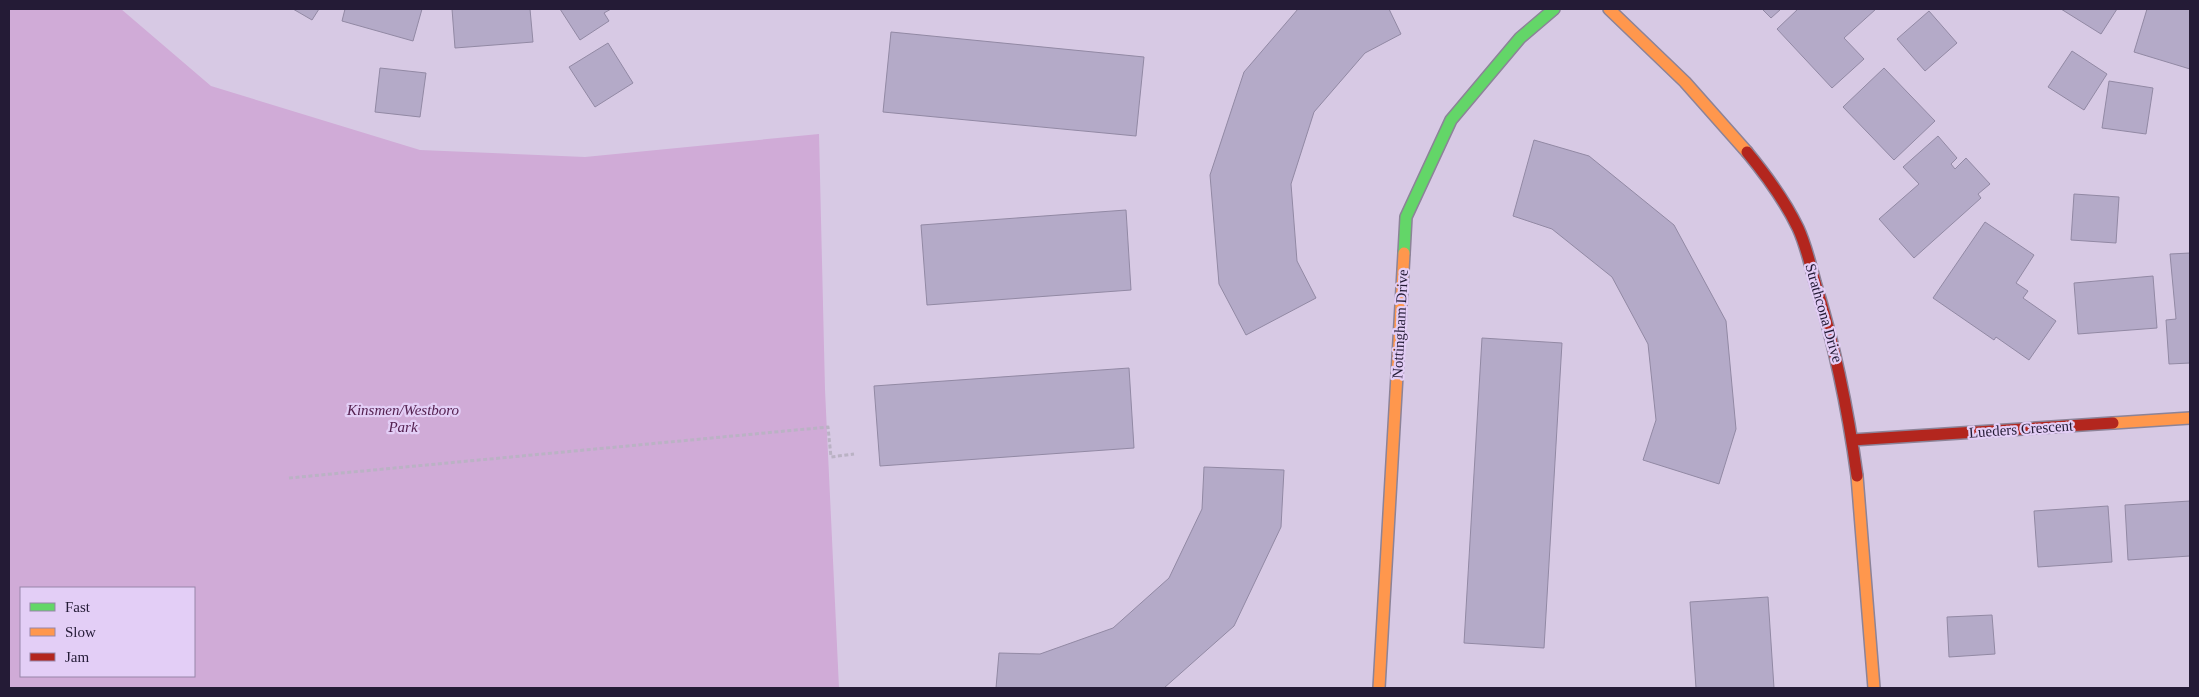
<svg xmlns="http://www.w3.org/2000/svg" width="2199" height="697" font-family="'Times New Roman',serif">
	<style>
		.green { fill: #d0abd7; fill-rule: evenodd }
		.building { fill: #b4aac8; stroke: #9289a4 }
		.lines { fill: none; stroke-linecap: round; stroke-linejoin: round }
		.fast-casing { stroke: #8c8398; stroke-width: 14 }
		.slow-casing { stroke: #8c8398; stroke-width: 14 }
		.jam-casing { stroke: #8c8398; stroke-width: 14 }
		.path { stroke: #bab2c4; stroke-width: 3; stroke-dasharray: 4 2.5; stroke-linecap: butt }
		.fast { stroke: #63d668; stroke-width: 11 }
		.slow { stroke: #ff974d; stroke-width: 11 }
		.jam { stroke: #b3261e; stroke-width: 11 }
		.labels { text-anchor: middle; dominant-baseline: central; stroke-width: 4.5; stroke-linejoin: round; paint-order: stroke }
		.street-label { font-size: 15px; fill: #241b36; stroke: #e3cef6 }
		.park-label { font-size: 15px; font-style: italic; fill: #542150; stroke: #e3cef6 }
	</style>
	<rect width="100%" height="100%" fill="#d7c9e4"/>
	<path class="green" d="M9,9h112l90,77 209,64 165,7 234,-23 6,256 14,298h-830zM21,588h173v88h-173z"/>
	<path class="building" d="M293,9h26l-7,11z
		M345,9h77l-9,32 -71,-20z
		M452,9h78l3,33 -78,6z
		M560,9h51l-7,4 5,8 -29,19z
		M1298,9h91l12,25 -36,19 -51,59 -23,72 6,77 19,37 -70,37 -27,-51 -9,-109 34,-103z
		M1762,9h19l-10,9z
		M1798,9h78l-32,29 20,21 -32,29 -55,-59z
		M2061,9h56l-16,25z
		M2147,9h43v60l-56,-17z
		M1929,11l28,32 -32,28 -28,-32z
		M891,32l253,25 -8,79 -253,-24z
		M608,43l25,40 -38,24 -26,-40z
		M2072,51l35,23 -23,36 -36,-23z
		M380,68l46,5 -6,44 -45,-5z
		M1884,68l51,53 -41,39 -51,-53z
		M2109,81l44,7 -7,46 -44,-6z
		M1938,136l19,22 -6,6 4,5 11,-11 24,26 -12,10 3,4 -67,60 -35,-39 40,-35 -16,-17z
		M1534,140l55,16 85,69 52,96 10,108 -17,55 -76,-24 13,-40 -8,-76 -36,-67 -60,-48 -39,-13z
		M2074,194l45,3 -3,46 -45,-3z
		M1126,210l5,80 -204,15 -6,-80z
		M1985,222l49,33 -18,28 12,8 -5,7 33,23 -27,39 -33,-23 -2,3 -61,-42z
		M2190,253v110l-21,1 -3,-44 10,-1 -6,-65z
		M2153,276l4,52 -79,6 -4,-51z
		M1482,338l80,5 -18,305 -80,-5z
		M1129,368l5,80 -254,18 -6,-80z
		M1204,467l80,3 -3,57 -47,99 -70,62h-168l3,-35 41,1 73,-26 56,-50 33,-69z
		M2190,501v55l-62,4 -3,-55z
		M2108,506l4,56 -74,5 -4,-56z
		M1768,597l6,91h-78l-6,-86z
		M1992,615l3,39 -46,3 -2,-40z"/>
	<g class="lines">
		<g class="fast-casing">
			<path id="fast" d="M1404,253l2,-36 45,-97 69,-82 34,-29"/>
		</g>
		<g class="slow-casing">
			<path id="slow" d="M1609,9l76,73 62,70
				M2113,423l77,-5
				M1857,476l17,212
				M1379,688l25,-435"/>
		</g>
		<g class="jam-casing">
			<path id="jam" d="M1747,152c19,23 38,49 51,76 8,17 12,36 17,54 20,64 33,128 42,194
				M1852,440l261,-17"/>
		</g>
		<path class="path" d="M289,478l539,-51 3,30 23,-3"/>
		<use href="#fast" class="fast"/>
		<use href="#slow" class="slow"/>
		<use href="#jam" class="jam"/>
	</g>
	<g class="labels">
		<g class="street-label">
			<text transform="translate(1824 313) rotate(74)">Strathcona Drive</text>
			<text transform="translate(1400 324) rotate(-87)">Nottingham Drive</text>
			<text transform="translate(2021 429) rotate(-4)">Lueders Crescent</text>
		</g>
		<g class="park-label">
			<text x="403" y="410">Kinsmen/Westboro<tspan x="403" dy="17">Park</tspan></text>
		</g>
	</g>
	<rect width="2199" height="697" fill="none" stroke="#241b36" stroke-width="20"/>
	<rect x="20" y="587" width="175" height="90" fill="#e3cef6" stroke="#9786a9"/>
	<rect x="30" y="603" width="25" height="8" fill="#63d668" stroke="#9786a9"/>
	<text x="65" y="612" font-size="15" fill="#241b36">Fast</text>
	<rect x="30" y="628" width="25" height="8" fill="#ff974d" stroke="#9786a9"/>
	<text x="65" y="637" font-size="15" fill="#241b36">Slow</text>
	<rect x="30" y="653" width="25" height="8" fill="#b3261e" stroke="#9786a9"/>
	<text x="65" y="662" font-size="15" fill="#241b36">Jam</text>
</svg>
